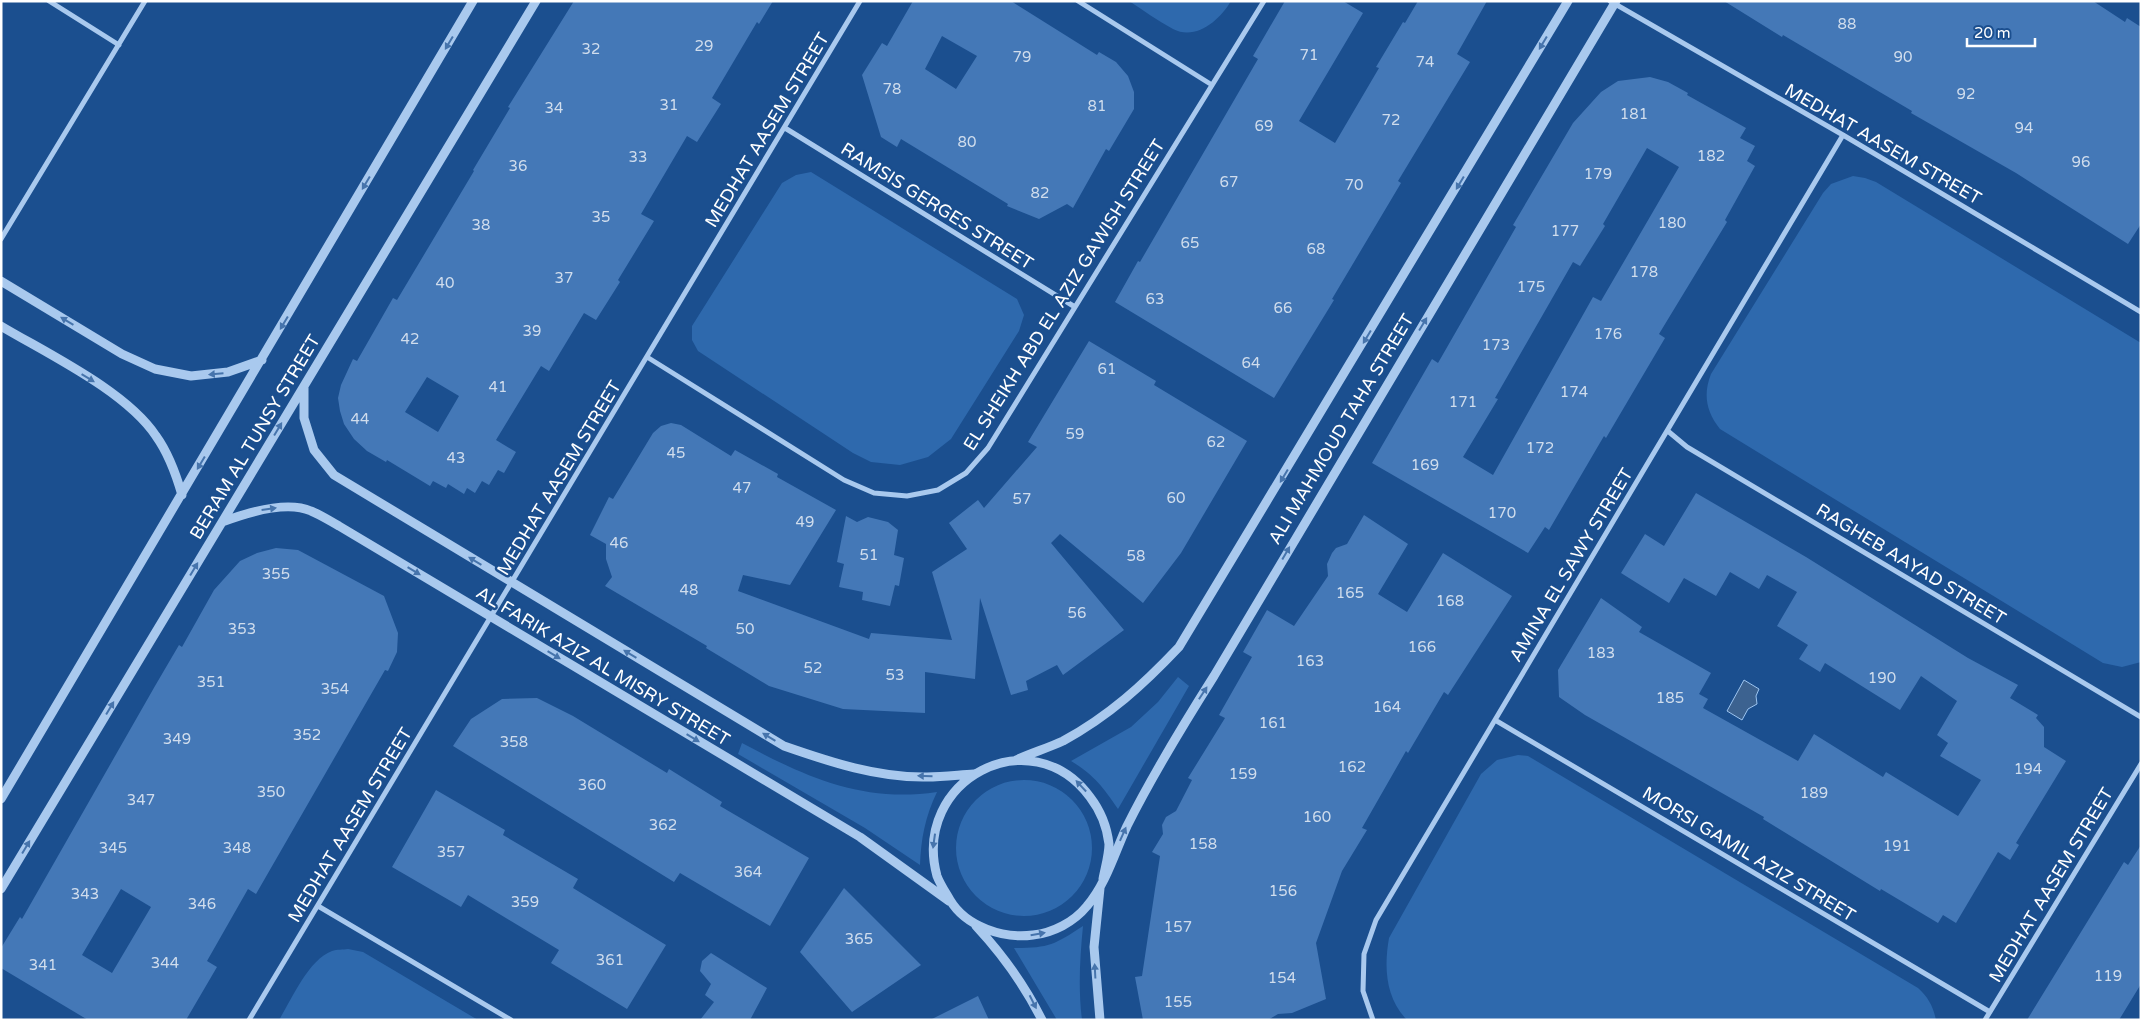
<svg xmlns="http://www.w3.org/2000/svg" width="2142" height="1021" font-family="'Varela Round',sans-serif">
	<style>
		.green { fill: #2e69ad }
		.water { fill: #3c6290; stroke: #9cc4f0 }
		.building { fill: #4478b7; fill-rule: evenodd }
		.lines { fill: none; stroke-linecap: round; stroke-linejoin: round }
		.minor { stroke: #a9c9ee; stroke-width: 5 }
		.tertiary { stroke: #a9c9ee; stroke-width: 9 }
		.oneway { fill: #4674ac }
		.labels { text-anchor: middle; dominant-baseline: central; stroke-width: 5; stroke-linejoin: round; paint-order: stroke }
		.number-label { font-size: 15px; fill: #d0dded }
		.street-label { font-size: 18px; fill: #fff; stroke: #1b4f8f }
	</style>
	<rect width="100%" height="100%" fill="#1b4f8f"/>
	<path class="green" d="M1129,1h102c-11,19 -35,40 -58,28 -15,-8 -30,-19 -44,-28z
		M811,172l206,127 7,16 -5,16 -68,108 -23,18 -28,8 -29,-3 -18,-9 -155,-102 -6,-11v-14l90,-143 14,-8z
		M1853,176l12,2 11,4 265,161v319l-19,5 -19,-4 -383,-234c-14,-17 -17,-35 -9,-55l112,-181 8,-9z
		M1178,677l11,9 -71,123c-15,-22 -24,-34 -47,-48l60,-34 27,-25z
		M742,743c64,34 120,60 195,49 -12,25 -16,47 -17,73l-55,-37 -127,-74z
		M1518,755l10,1 390,232c10,9 15,18 18,32h-529c-22,-22 -23,-54 -18,-82l92,-164 16,-14z
		M956 848a68 68 0 1 1 136 0a68 68 0 1 1-136 0Z
		M1083,926c-3,31 -5,62 -1,94h-25l-43,-72c35,0 40,-3 69,-22z
		M348,949l15,3 115,68h-199c13,-21 29,-60 53,-69 5,-2 11,-1 16,-2z"/>
	<path class="water" d="M1744,680l15,9 -3,7 1,8 -9,5 -6,11 -15,-9z"/>
	<path class="building" d="M574,1h199l-14,23 -2,-2 -45,76 9,6 -24,38 -10,-6 -46,78 13,7 -36,59 2,2 -24,38 -12,-7 -35,58 -8,-5 -45,74 20,12 -12,21 -6,-3 -9,15 -7,-4 -7,12 -8,-5 -3,6 -16,-10 -2,4 -13,-7 -3,5 -43,-26 -1,2 -19,-11 -13,-12 -10,-15 -4,-13 -2,-13 3,-13 12,-26 4,2 36,-63 4,2 77,-129 -1,-1 37,-62 -2,-1zM427,377l32,19 -21,36 -33,-20z
		M913,1h98l86,54 2,-3 17,10 12,14 6,16v17l-25,42 -3,-2 -33,59 -6,-4 -28,15 -32,-13 1,-2 -107,-65 -4,8 -16,-10 -19,-62 20,-32 5,3zM942,36l35,20 -21,33 -31,-20z
		M1285,1h58l20,12 -64,108 36,22 44,-75 -3,-1 27,-45 2,1 13,-22h69l-30,53 13,8 -72,119 3,2 -69,116 2,1 -60,98 -159,-96 23,-41 2,1 118,-203 -5,-3z
		M1724,1h369l32,21 2,-4 14,9v197l-13,20 -112,-71 -105,-60 1,-2 -129,-76 -1,2z
		M1650,77l18,5 20,11 -1,2 59,33 -6,10 15,8 -8,15 8,5 -30,54 2,2 -68,112 6,4 -26,44 -33,56 -2,-2 -55,94 -4,-3 -17,26 -156,-90 60,-104 6,4 78,-136 -3,-2 60,-102 28,-31 17,-11zM1647,148l32,19 -78,134 -8,-4 -100,178 -30,-18 35,-58 -3,-1 78,-136 7,4 25,-40 -2,-2z
		M1089,341l67,40 -2,4 93,56 -66,112 -38,50 -83,-69 -9,9 73,87 -61,45 -6,-10 -31,16 2,9 -17,5 -31,-97 -5,81 -50,-7v41l-82,-4 -74,-23 -63,-38 1,-2 -102,-60 7,-9 -6,-18v-15l-16,-9 19,-38 4,2 40,-66 8,-7 10,-3 10,2 50,31 4,-6 43,24 -1,3 59,33 -46,75 -47,-10 -5,16 131,48 2,-6 81,7 -20,-68 35,-23 -18,-26 29,-23 6,8 53,-61 -9,-5z
		M1696,493l110,64 162,101 50,27 -8,13 28,17 -2,3 8,9v20l22,14 -50,82 3,2 -9,15 -12,-8 -42,71 -13,-8 -5,8 -57,-34 -1,2 -117,-72 1,-2 -179,-102 -26,-18 -1,-27 43,-72 41,29 -3,5 72,41 -12,21 9,5 -5,9 95,53 16,-27 69,43 3,-5 72,44 23,-36 -41,-24 8,-13 -11,-8 20,-34 -36,-25 -21,34 -75,-47 -5,9 -21,-13 9,-14 -31,-19 20,-34 -30,-17 -8,14 -29,-17 -14,24 -32,-18 -15,25 -48,-30 24,-39 19,12z
		M1364,515l44,29 -30,50 29,18 36,-59 69,43 -64,99 -4,-3 -36,61 -2,-2 -44,77 5,2 -25,41 -26,72 10,56 -34,14 -14,1 -10,6h-125l-8,-43 7,-1 18,-120 -8,-4 11,-18 -1,-9 4,-8 10,-6 16,-31 -4,-2 37,-60 -6,-3 33,-58 -9,-5 24,-42 27,16 34,-50 -1,-12 5,-11 4,-5 11,-4z
		M846,516l11,6 11,-5 20,5 10,8 -4,25 10,3 -5,28 -4,-1 -5,21 -28,-6 1,-8 -24,-5 5,-23 -7,-2z
		M276,548l22,2 86,46 14,37 -1,19 -9,19 -3,-1 -129,224 -8,-5 -41,72 10,6 -31,53h-98l-87,-52v-20l19,-31 2,2 133,-233 24,-41 3,2 32,-57 26,-29 17,-8zM121,889l30,18 -39,66 -30,-18z
		M537,698l36,18 94,57 2,-4 53,33 -2,4 89,52 -39,68 -90,-53 -6,9 -221,-136 18,-27 31,-20z
		M436,790l69,40 -2,5 75,44 -5,9 93,57 -39,64 -76,-46 8,-13 -91,-55 -7,12 -69,-40z
		M2141,845v139l-22,36h-92l97,-158 4,3z
		M844,888l77,77 -69,47 -52,-60z
		M711,953l56,35 -17,32h-50l14,-18 -9,-7 6,-11 -11,-13 2,-10z
		M978,996l11,24h-59z"/>
	<g class="lines">
		<path class="minor" d="M49,1l70,44
			M1078,1l134,84
			M1610,1l233,134 298,177
			M785,128l290,179
			M1,239l144,-238
			M647,357l197,123 30,13 33,3 31,-6 28,-17 22,-25 276,-447
			M1669,432l18,15 454,270
			M1495,720l495,292
			M318,906l193,114
			M249,1020l611,-1019
			M1373,1020l-10,-29 1,-37 12,-34c155,-262 313,-522 467,-785
			M1985,1020l156,-256"/>
		<path class="tertiary" d="M1,281l121,73 33,15 36,7 37,-4 34,-12
			M1,326c47,28 125,65 155,110 13,18 20,38 26,59
			M304,388v30l10,32 20,25 450,271c46,16 94,32 143,31 16,0 31,-2 47,-3
			M222,522c24,-9 64,-22 89,-11 10,4 19,10 28,15l521,311 89,64
			M1016,760c15,-7 32,-12 47,-19 46,-25 80,-56 116,-94l389,-646
			M1,799l472,-798
			M1103,879c2,-11 6,-24 6,-35 -2,-17 -9,-34 -19,-47 -59,-80 -179,-17 -153,79 3,8 9,17 13,24 16,27 54,39 83,35 20,-2 41,-13 54,-29 19,-22 28,-54 40,-80 26,-52 56,-101 87,-150l402,-675
			M1,889l535,-888
			M976,926c27,29 48,58 66,94
			M1100,1020l-6,-73 6,-59"/>
	</g>
	<defs><path id="oneway-solid" d="M-6-.8H1V-3.2L6.5 0L1 3.2V.8H-6Z" transform="scale(1.25)"/></defs>
	<g class="oneway">
		<use href="#oneway-solid" transform="translate(449 43) rotate(121)"/>
		<use href="#oneway-solid" transform="translate(1543 43) rotate(121)"/>
		<use href="#oneway-solid" transform="translate(366 183) rotate(121)"/>
		<use href="#oneway-solid" transform="translate(1460 183) rotate(121)"/>
		<use href="#oneway-solid" transform="translate(67 321) rotate(-149)"/>
		<use href="#oneway-solid" transform="translate(284 323) rotate(121)"/>
		<use href="#oneway-solid" transform="translate(1423 324) rotate(-59)"/>
		<use href="#oneway-solid" transform="translate(1367 337) rotate(121)"/>
		<use href="#oneway-solid" transform="translate(216 374) rotate(175)"/>
		<use href="#oneway-solid" transform="translate(88 378) rotate(31)"/>
		<use href="#oneway-solid" transform="translate(278 429) rotate(-59)"/>
		<use href="#oneway-solid" transform="translate(201 463) rotate(121)"/>
		<use href="#oneway-solid" transform="translate(1284 476) rotate(121)"/>
		<use href="#oneway-solid" transform="translate(269 509) rotate(-8)"/>
		<use href="#oneway-solid" transform="translate(1286 553) rotate(-60)"/>
		<use href="#oneway-solid" transform="translate(475 561) rotate(-149)"/>
		<use href="#oneway-solid" transform="translate(194 569) rotate(-59)"/>
		<use href="#oneway-solid" transform="translate(414 571) rotate(31)"/>
		<use href="#oneway-solid" transform="translate(630 654) rotate(-149)"/>
		<use href="#oneway-solid" transform="translate(554 655) rotate(31)"/>
		<use href="#oneway-solid" transform="translate(1203 693) rotate(-57)"/>
		<use href="#oneway-solid" transform="translate(110 708) rotate(-59)"/>
		<use href="#oneway-solid" transform="translate(769 737) rotate(-149)"/>
		<use href="#oneway-solid" transform="translate(693 738) rotate(31)"/>
		<use href="#oneway-solid" transform="translate(925 776) rotate(-179)"/>
		<use href="#oneway-solid" transform="translate(1081 786) rotate(-133)"/>
		<use href="#oneway-solid" transform="translate(1123 834) rotate(-66)"/>
		<use href="#oneway-solid" transform="translate(934 841) rotate(98)"/>
		<use href="#oneway-solid" transform="translate(26 847) rotate(-59)"/>
		<use href="#oneway-solid" transform="translate(1038 934) rotate(-10)"/>
		<use href="#oneway-solid" transform="translate(1095 971) rotate(-93)"/>
		<use href="#oneway-solid" transform="translate(1033 1002) rotate(63)"/>
	</g>
	<g class="labels">
		<g class="number-label">
			<text x="1847" y="24">88</text>
			<text x="704" y="46">29</text>
			<text x="591" y="49">32</text>
			<text x="1309" y="55">71</text>
			<text x="1022" y="57">79</text>
			<text x="1903" y="57">90</text>
			<text x="1425" y="62">74</text>
			<text x="892" y="89">78</text>
			<text x="1966" y="94">92</text>
			<text x="669" y="105">31</text>
			<text x="1097" y="106">81</text>
			<text x="554" y="108">34</text>
			<text x="1634" y="114">181</text>
			<text x="1391" y="120">72</text>
			<text x="1264" y="126">69</text>
			<text x="2024" y="128">94</text>
			<text x="967" y="142">80</text>
			<text x="1711" y="156">182</text>
			<text x="638" y="157">33</text>
			<text x="2081" y="162">96</text>
			<text x="518" y="166">36</text>
			<text x="1598" y="174">179</text>
			<text x="1229" y="182">67</text>
			<text x="1354" y="185">70</text>
			<text x="1040" y="193">82</text>
			<text x="601" y="217">35</text>
			<text x="1672" y="223">180</text>
			<text x="481" y="225">38</text>
			<text x="1565" y="231">177</text>
			<text x="1190" y="243">65</text>
			<text x="1316" y="249">68</text>
			<text x="1644" y="272">178</text>
			<text x="564" y="278">37</text>
			<text x="445" y="283">40</text>
			<text x="1531" y="287">175</text>
			<text x="1155" y="299">63</text>
			<text x="1283" y="308">66</text>
			<text x="532" y="331">39</text>
			<text x="1608" y="334">176</text>
			<text x="410" y="339">42</text>
			<text x="1496" y="345">173</text>
			<text x="1251" y="363">64</text>
			<text x="1107" y="369">61</text>
			<text x="498" y="387">41</text>
			<text x="1574" y="392">174</text>
			<text x="1463" y="402">171</text>
			<text x="360" y="419">44</text>
			<text x="1075" y="434">59</text>
			<text x="1216" y="442">62</text>
			<text x="1540" y="448">172</text>
			<text x="676" y="453">45</text>
			<text x="456" y="458">43</text>
			<text x="1425" y="465">169</text>
			<text x="742" y="488">47</text>
			<text x="1176" y="498">60</text>
			<text x="1022" y="499">57</text>
			<text x="1502" y="513">170</text>
			<text x="805" y="522">49</text>
			<text x="619" y="543">46</text>
			<text x="869" y="555">51</text>
			<text x="1136" y="556">58</text>
			<text x="276" y="574">355</text>
			<text x="689" y="590">48</text>
			<text x="1350" y="593">165</text>
			<text x="1450" y="601">168</text>
			<text x="1077" y="613">56</text>
			<text x="242" y="629">353</text>
			<text x="745" y="629">50</text>
			<text x="1422" y="647">166</text>
			<text x="1601" y="653">183</text>
			<text x="1310" y="661">163</text>
			<text x="813" y="668">52</text>
			<text x="895" y="675">53</text>
			<text x="1882" y="678">190</text>
			<text x="211" y="682">351</text>
			<text x="335" y="689">354</text>
			<text x="1670" y="698">185</text>
			<text x="1387" y="707">164</text>
			<text x="1273" y="723">161</text>
			<text x="307" y="735">352</text>
			<text x="177" y="739">349</text>
			<text x="514" y="742">358</text>
			<text x="1352" y="767">162</text>
			<text x="2028" y="769">194</text>
			<text x="1243" y="774">159</text>
			<text x="592" y="785">360</text>
			<text x="271" y="792">350</text>
			<text x="1814" y="793">189</text>
			<text x="141" y="800">347</text>
			<text x="1317" y="817">160</text>
			<text x="663" y="825">362</text>
			<text x="1203" y="844">158</text>
			<text x="1897" y="846">191</text>
			<text x="113" y="848">345</text>
			<text x="237" y="848">348</text>
			<text x="451" y="852">357</text>
			<text x="748" y="872">364</text>
			<text x="1283" y="891">156</text>
			<text x="85" y="894">343</text>
			<text x="525" y="902">359</text>
			<text x="202" y="904">346</text>
			<text x="1178" y="927">157</text>
			<text x="859" y="939">365</text>
			<text x="610" y="960">361</text>
			<text x="165" y="963">344</text>
			<text x="43" y="965">341</text>
			<text x="2108" y="976">119</text>
			<text x="1282" y="978">154</text>
			<text x="1178" y="1002">155</text>
		</g>
		<g class="street-label">
			<text transform="translate(767 130) rotate(-59)">MEDHAT AASEM STREET</text>
			<text transform="translate(1883 144) rotate(30)">MEDHAT AASEM STREET</text>
			<text transform="translate(937 206) rotate(32)">RAMSIS GERGES STREET</text>
			<text transform="translate(1064 295) rotate(-58)">EL SHEIKH ABD EL AZIZ GAWISH STREET</text>
			<text transform="translate(1341 429) rotate(-59)">ALI MAHMOUD TAHA STREET</text>
			<text transform="translate(255 437) rotate(-59)">BERAM AL TUNSY STREET</text>
			<text transform="translate(559 478) rotate(-59)">MEDHAT AASEM STREET</text>
			<text transform="translate(1911 564) rotate(31)">RAGHEB AAYAD STREET</text>
			<text transform="translate(1571 565) rotate(-59)">AMINA EL SAWY STREET</text>
			<text transform="translate(603 666) rotate(31)">AL FARIK AZIZ AL MISRY STREET</text>
			<text transform="translate(350 825) rotate(-59)">MEDHAT AASEM STREET</text>
			<text transform="translate(1749 854) rotate(31)">MORSI GAMIL AZIZ STREET</text>
			<text transform="translate(2051 885) rotate(-59)">MEDHAT AASEM STREET</text>
		</g>
	</g>
	<rect width="2142" height="1021" fill="none" stroke="#ffffff" stroke-width="5"/>
	<path d="M1967 38v8h68v-8" fill="none" stroke="#ffffff" stroke-width="2.5"/>
	<text x="1974" y="38" font-size="15" fill="#ffffff" stroke="#1b4f8f" stroke-width="4" paint-order="stroke">20 m</text>
</svg>
